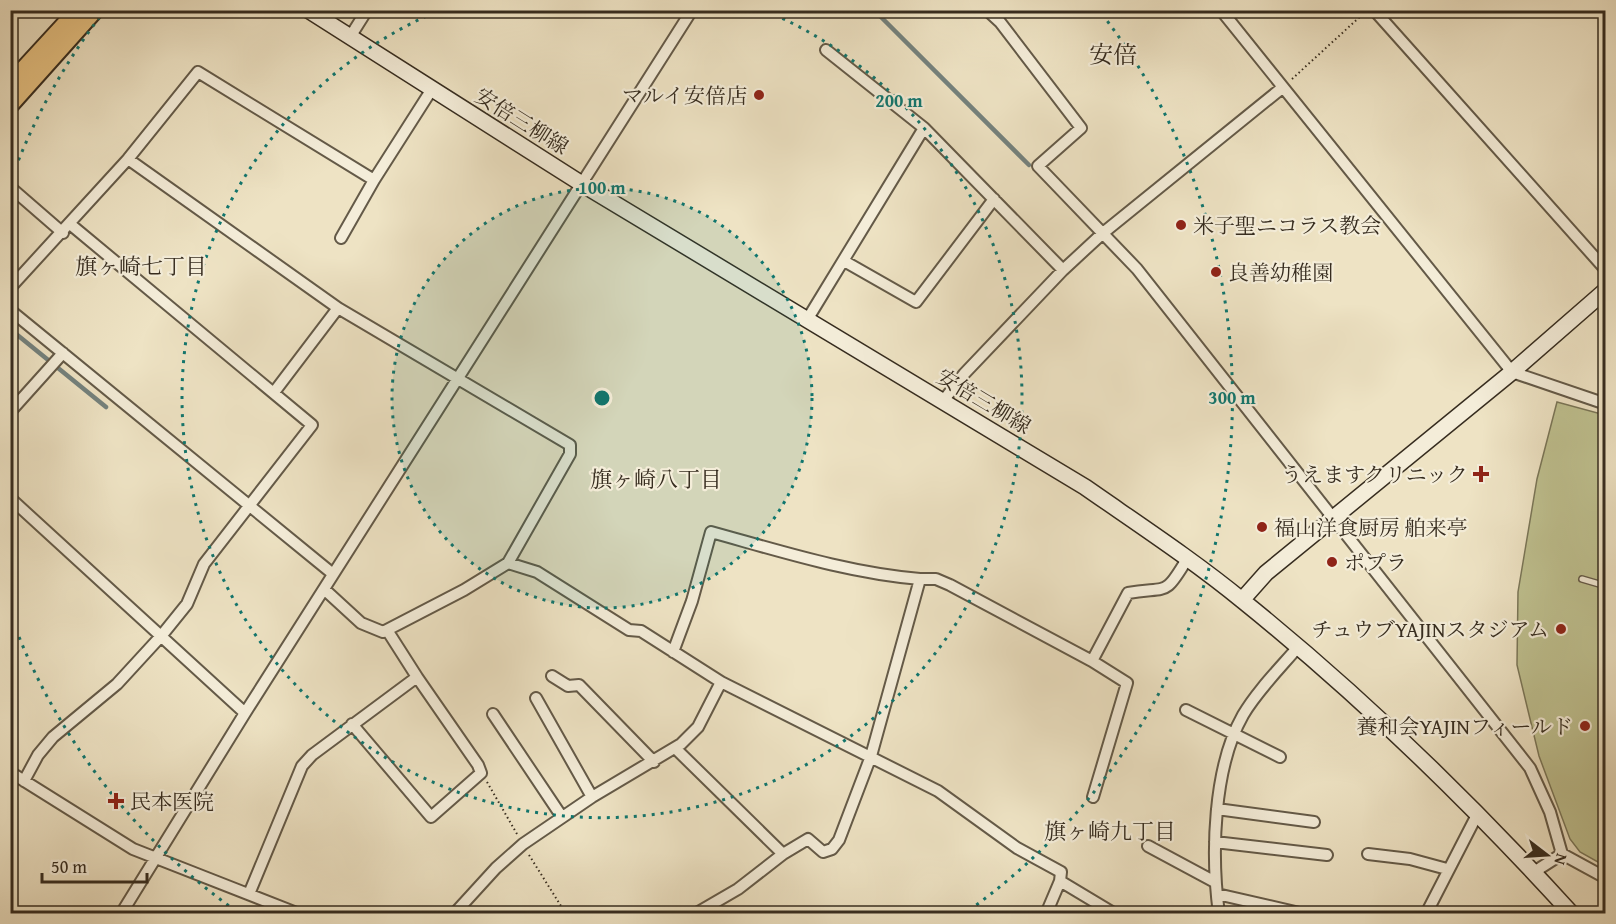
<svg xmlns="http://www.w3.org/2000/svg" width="1616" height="924" font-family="'Gentium Book Plus','Noto Serif JP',serif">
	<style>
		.green { fill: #bfc190; stroke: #7a7658; stroke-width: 1.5 }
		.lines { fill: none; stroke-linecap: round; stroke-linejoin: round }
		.stream { stroke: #74827e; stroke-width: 4.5 }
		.lane-casing { stroke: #645a48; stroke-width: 8 }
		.street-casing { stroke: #645a48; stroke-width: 14 }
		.secondary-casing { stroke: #362c1f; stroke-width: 18 }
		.primary-casing { stroke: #362c1f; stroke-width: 20 }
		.path { stroke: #362c1f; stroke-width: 2; stroke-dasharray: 1.5 3; stroke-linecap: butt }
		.lane { stroke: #f4edd9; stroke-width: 5 }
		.street { stroke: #f4edd9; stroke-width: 10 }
		.secondary { stroke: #f4edd9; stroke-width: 15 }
		.primary { stroke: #e7c282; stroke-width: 16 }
		.ring { fill: none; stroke: #0f766e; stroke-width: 3; stroke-dasharray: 3 6 }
		.poi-dot { fill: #8f2418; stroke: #f4edd9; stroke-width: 2 }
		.labels { text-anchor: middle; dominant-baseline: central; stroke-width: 4.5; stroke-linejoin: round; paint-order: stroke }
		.poi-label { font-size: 21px; fill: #362c1f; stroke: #f4edd9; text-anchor: start }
		.street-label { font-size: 21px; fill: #362c1f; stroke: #f4edd9 }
		.neighbourhood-label { font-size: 22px; fill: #362c1f; stroke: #f4edd9 }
		.quarter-label { font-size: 24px; fill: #362c1f; stroke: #f4edd9 }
		.centre { fill: #0f766e; stroke: #f4edd9; stroke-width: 3 }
		.ring-label { font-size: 18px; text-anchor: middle; font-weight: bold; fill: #0f766e; stroke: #f4edd9; stroke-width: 4.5; stroke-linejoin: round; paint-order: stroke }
	</style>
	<rect width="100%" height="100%" fill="#eee3c4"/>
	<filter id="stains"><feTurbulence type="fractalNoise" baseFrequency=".00333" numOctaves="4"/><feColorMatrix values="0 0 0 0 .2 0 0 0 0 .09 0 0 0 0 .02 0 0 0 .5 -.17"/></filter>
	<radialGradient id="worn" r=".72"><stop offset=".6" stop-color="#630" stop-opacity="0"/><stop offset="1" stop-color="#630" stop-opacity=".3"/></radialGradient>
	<path class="green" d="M1557,402l48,13v451l-25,-14 -10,-13 -31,-83 -22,-91 1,-73 19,-113z"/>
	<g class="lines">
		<path class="stream" d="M874,10l155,155
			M10,329l96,78"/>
		<g class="lane-casing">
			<path id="lane" d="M1582,579l24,7"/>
		</g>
		<g class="street-casing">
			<path id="street" d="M987,10l13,12 81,106 -43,38 99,103 393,499 20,44 12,42
				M1221,10l291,362 94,32
				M1374,10l232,260
				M350,37l17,-27
				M826,50l98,78 139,142 40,-37 179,-145
				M128,159l210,149 -63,83
				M10,187l53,46
				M341,238l33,-58
				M844,261l72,41 78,-103
				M10,288l118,-129 70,-87 176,108 58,-91
				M338,308l232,137v9l-62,109
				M10,310l323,264
				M807,320l117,-192
				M943,401l21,-27 99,-104
				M10,412l53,-59
				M10,498l235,215
				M324,589l37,34 22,9 81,-42 44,-27 29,9 92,58 12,1 80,51 -23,45 -17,17 -89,53 -69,47 -27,24 -42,46
				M673,652l19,-51 19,-69c69,19 137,41 209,47
				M1092,661l35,22 -34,114
				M552,676l16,10 11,-1 75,77
				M721,682l217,109 79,57 44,24 -1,9 -14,33
				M536,698l56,99
				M1186,710l94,47
				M493,714l69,103
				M352,724l79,93 50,-44 -3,-8 -61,-88
				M675,748l108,106
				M10,772l123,77 166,65
				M24,781l14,-26 15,-18 64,-53 45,-49 25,-31 17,-40 108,-139 -242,-201
				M1217,809l97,13
				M1215,842l112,13
				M1148,846l67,36
				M1368,854l42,5 37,10
				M1562,854l44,24
				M1534,872l28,-18
				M1060,881l55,33
				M249,894l53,-128 10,-11 105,-78 -30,-47
				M1217,894l87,20
				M121,914l124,-201 447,-703
				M695,914l43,-25 45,-35 25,-15 15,13 9,-3 7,-9 32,-84 49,-177h16l14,6 142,76 36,-68c40,-7 36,5 59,-34
				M1219,914c-8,-60 -6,-146 24,-199 14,-24 37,-47 55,-68
				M1426,914l52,-101"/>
		</g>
		<g class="secondary-casing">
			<path id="secondary" d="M308,10l274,174 503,303c53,37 108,73 158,114 118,95 227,201 329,313
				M1242,600l24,-27 246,-201 94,-82"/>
		</g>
		<g class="primary-casing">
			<path id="primary" d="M10,84l68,-74
				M10,105l85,-95"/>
		</g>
		<path class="path" d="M1292,79l71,-65
			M487,782l30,52
			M529,855l37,59"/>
		<use href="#lane" class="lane"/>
		<use href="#street" class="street"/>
		<use href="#secondary" class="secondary"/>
		<use href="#primary" class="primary"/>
	</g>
	<circle cx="602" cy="398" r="210" fill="#0f766e" fill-opacity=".12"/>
	<g class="ring">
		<circle cx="602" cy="398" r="210"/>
		<path d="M766 11A420 420 0 1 1 438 11"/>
		<path d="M236 911A630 630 0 0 1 12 619M12 177A630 630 0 0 1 102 14M1102 14A630 630 0 0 1 968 911"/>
	</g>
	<g class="poi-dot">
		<circle cx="759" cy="95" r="6"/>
		<circle cx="1181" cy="225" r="6"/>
		<circle cx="1216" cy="272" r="6"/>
		<path d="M1478 465h6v6h6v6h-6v6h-6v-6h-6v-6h6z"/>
		<circle cx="1262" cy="527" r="6"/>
		<circle cx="1332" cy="562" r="6"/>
		<circle cx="1561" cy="629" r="6"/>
		<circle cx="1585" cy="726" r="6"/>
		<path d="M113 792h6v6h6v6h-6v6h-6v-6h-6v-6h6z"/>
	</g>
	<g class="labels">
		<g class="poi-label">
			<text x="747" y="95" text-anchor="end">マルイ安倍店</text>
			<text x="1193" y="225">米子聖ニコラス教会</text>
			<text x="1228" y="272">良善幼稚園</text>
			<text x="1468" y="474" text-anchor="end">うえますクリニック</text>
			<text x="1274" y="527">福山洋食厨房 舶来亭</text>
			<text x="1344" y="562">ポプラ</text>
			<text x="1549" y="629" text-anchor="end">チュウブYAJINスタジアム</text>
			<text x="1573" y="726" text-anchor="end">養和会YAJINフィールド</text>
			<text x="130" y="801">民本医院</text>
		</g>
		<g class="street-label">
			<text transform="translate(522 121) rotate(32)">安倍三柳線</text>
			<text transform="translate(984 401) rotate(31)">安倍三柳線</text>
		</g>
		<g class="neighbourhood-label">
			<text x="141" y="266">旗ヶ崎七丁目</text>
			<text x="656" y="479">旗ヶ崎八丁目</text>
			<text x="1110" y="831">旗ヶ崎九丁目</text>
		</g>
		<g class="quarter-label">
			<text x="1113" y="54">安倍</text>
		</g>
	</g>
	<circle cx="602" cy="398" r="9" class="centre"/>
	<g class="ring-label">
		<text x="899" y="107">200 m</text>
		<text x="602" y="194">100 m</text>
		<text x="1232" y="404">300 m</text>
	</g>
	<rect width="1616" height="924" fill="none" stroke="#eee3c4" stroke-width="36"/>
	<rect x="12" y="12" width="1592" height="900" fill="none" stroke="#362c1f" stroke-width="3"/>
	<rect x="18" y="18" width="1580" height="888" fill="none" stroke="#362c1f" stroke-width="1.5"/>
	<g transform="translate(1547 855) rotate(107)" stroke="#f4edd9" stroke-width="4.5" paint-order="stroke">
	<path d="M0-4.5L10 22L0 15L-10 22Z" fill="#362c1f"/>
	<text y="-9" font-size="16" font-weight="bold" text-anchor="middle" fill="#362c1f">N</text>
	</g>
	<path d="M42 873v9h105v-9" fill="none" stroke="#362c1f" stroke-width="3"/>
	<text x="51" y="873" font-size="18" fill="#362c1f" stroke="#f4edd9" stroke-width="4.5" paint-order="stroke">50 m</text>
	<rect width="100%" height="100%" filter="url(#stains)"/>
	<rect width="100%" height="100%" fill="url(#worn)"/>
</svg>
